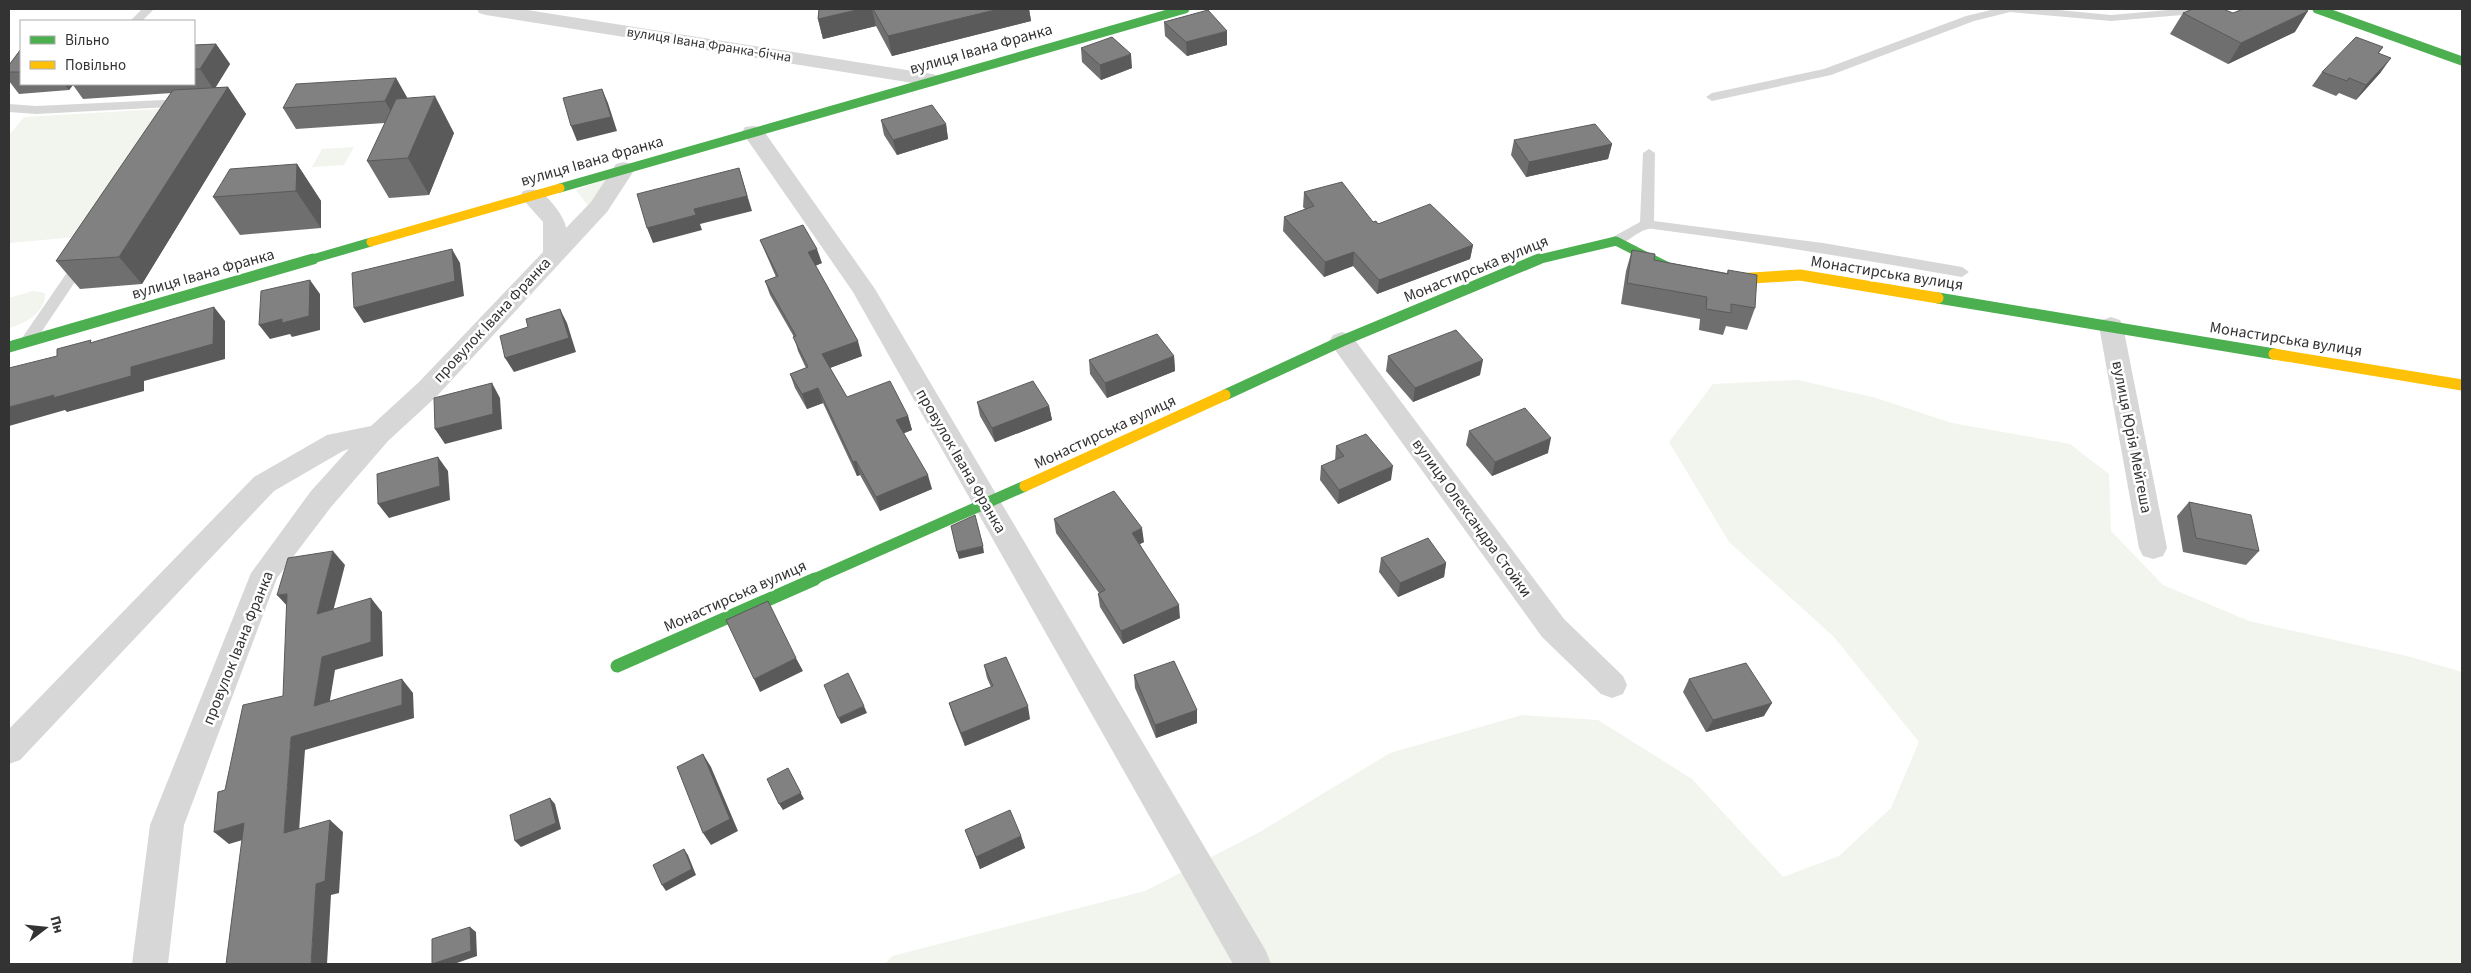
<svg xmlns="http://www.w3.org/2000/svg" width="2471" height="973" font-family="'Source Sans 3',sans-serif">
	<style>
		.green { fill: #f1f5ed }
		.lines { fill: none; stroke-linecap: round; stroke-linejoin: round }
		.lane { fill: #d7d7d7; fill-rule: evenodd }
		.street { fill: #d7d7d7; fill-rule: evenodd }
		.fast-far2 { stroke: #4caf50; stroke-width: 9 }
		.fast-far1 { stroke: #4caf50; stroke-width: 11 }
		.fast { stroke: #4caf50; stroke-width: 13 }
		.slow-far1 { stroke: #ffc107; stroke-width: 9 }
		.slow { stroke: #ffc107; stroke-width: 11 }
		.wall { fill: #6f6f6f }
		.shaded-wall { fill: #5a5a5a }
		.building { fill: #818181; stroke: #5a5a5a }
		.labels { text-anchor: middle; dominant-baseline: central; stroke-width: 5; stroke-linejoin: round; paint-order: stroke }
		.far-street-label { font-size: 14px; fill: #333; stroke: #fff }
		.street-label { font-size: 16px; fill: #333; stroke: #fff }
	</style>
	<rect width="100%" height="100%" fill="#fff"/>
	<path class="green" d="M160,109l5,2 -89,126 -67,6v-108l15,-18z
		M354,147l-10,18 -32,2 10,-18z
		M614,176l-24,32 -14,-18z
		M33,291l12,2c1,20 -21,31 -36,35v-30z
		M1798,380l78,18 76,25 118,21 39,30 2,57 52,54 86,36 158,35 55,16v292h-1577l7,-8 253,-65 113,-58 132,-80 132,-38 76,5 94,59 91,98 56,-21 52,-48 28,-66 -85,-105 -105,-95 -60,-100 44,-58z"/>
	<g class="lines">
		<path class="lane" d="M142,9h12l-12,12h-12z
			M1995,9h53l63,6 69,-6h44l-6,3 -107,9 -101,-9 -36,9 -143,54 -119,26 -6,-4 6,-4 112,-24 142,-53z
			M185,99l4,1 2,3 -2,3 -153,8 -27,-2v-8l27,2z
			M1649,149l6,4 -1,68 169,22 139,24 7,5 -7,5c-103,-18 -206,-35 -309,-48 -15,-2 -26,19 -42,15l-2,-3 2,-3 29,-16 3,-69z
			M82,256l7,5 -57,85h-10l-2,-4 2,-4 55,-80z"/>
		<path class="street" d="M477,9h44l411,65 7,2 3,4 -3,4 -7,2 -446,-71 -7,-2z
			M753,126l8,1 114,162 391,662 5,13h-38l-380,-672 -111,-160 3,-5z
			M624,162l8,2 3,5 -28,43 -170,184 -49,45 -57,66 -54,71 -93,247 -16,139h-36l18,-139 101,-252 60,-82 38,-42 -6,2 -69,40 -254,269 -11,4v-35l245,-252 73,-42 44,-9 48,-44 124,-130v-30l-23,-26 3,-5c5,-1 10,-3 16,0 10,6 26,26 27,37l25,-26 25,-38z
			M2111,317l9,3 3,6 44,222 -4,8 -10,3 -10,-3 -4,-8 -40,-222 3,-6z
			M1342,332l9,3 213,284 59,57 4,9 -4,9 -11,4 -11,-4 -59,-57 -209,-290 -4,-6 4,-6z"/>
		<path class="fast-far2" d="M2317,9l145,52
			M560,188l625,-179
			M309,260l62,-18
			M1536,260l80,-19 37,19"/>
		<path class="fast-far1" d="M1650,259l16,8
			M1938,298l336,56
			M9,347l304,-88
			M1225,395l117,-54 197,-82
			M812,580l213,-94"/>
		<path class="fast" d="M617,666l198,-87"/>
		<path class="slow-far1" d="M371,242l189,-54"/>
		<path class="slow" d="M1720,280l80,-5 138,23
			M2274,354l188,31
			M1025,486l200,-91"/>
	</g>
	<path class="wall" d="M818,9h211l2,12 -139,35 -16,-30 -53,13 -5,-20 1,-8z
		M2183,13h50l62,19 -67,32 -58,-30z
		M1164,22l63,23 -40,11 -22,-20z
		M216,44l14,20 -15,24 13,-1 18,27 -104,170 -62,5 -24,-28 116,-168 -89,6 -10,-14 -4,5 -50,4 -10,-13v-16l12,-16v35h173v-39z
		M2383,47l-4,6 2,19 -25,28 -17,-7 -3,3 -24,-10 10,-14z
		M1081,48l51,20 -31,12 -19,-18z
		M396,78l11,20 47,35 -25,62 -40,3 -22,-37 18,-38 -89,6 -13,-21z
		M881,120l65,4 2,15 -51,16 -13,-20z
		M1514,140l98,4 -4,15 -82,18 -15,-22z
		M297,164l24,37v27l-81,7 -27,-38z
		M1304,192l69,30 100,23 -3,14 -93,35 -24,-28 -29,11 -41,-46 1,-14 21,-8 -2,-2z
		M760,240l62,23 -7,3 47,90 -32,12 17,29 61,19 4,14 -9,3 29,56 -52,22 -20,-36 -3,1 -34,-73 -16,6 -12,-21 -5,-14 16,-6 -8,-17 -4,-14 -24,-42 -5,-14 11,-4 -10,-23z
		M1632,250l22,10 73,13 1,-3 27,38 -8,22 -21,-4 -3,9 -24,-5 1,-11 -79,-15 5,-33z
		M1174,356l1,15 -68,27 -17,-24 -1,-14z
		M1388,356l92,19 -67,27 -27,-31z
		M977,402l72,4 3,14 -57,22 -15,-26z
		M1469,431l79,22 -56,23 -26,-31z
		M1336,446l55,34 -53,24 -18,-24 1,-14 14,-5z
		M2189,502l70,49 -13,14 -63,-13 -6,-36z
		M1054,519l90,23 -4,2 40,74 -57,26 -23,-37 -2,-13 1,-1 -43,-60z
		M1381,558l65,5 -2,14 -46,20 -19,-25z
		M984,665l46,54 -65,27 -12,-30 -4,-13 42,-16 -4,-9z
		M1134,675l63,35v13l-41,15 -21,-50z
		M1689,679l75,37 -58,16 -23,-40z
		M965,830l56,6 4,12 -45,21z"/>
	<path class="shaded-wall" d="M861,9h11l4,17 -53,13 -5,-20z
		M999,9h30l2,12 -139,35 -4,-20z
		M2308,11l-13,21 -67,32 13,-21z
		M1227,31v14l-40,11 -1,-14z
		M216,44l14,20 -16,26 -14,-21z
		M1131,54l1,14 -31,12 -1,-15z
		M2391,58l-10,14 -25,28 10,-15z
		M396,78l12,21 -11,23 -12,-21z
		M64,84h8l1,1 -4,5z
		M228,87l18,27 -104,170 -23,-27z
		M602,89l6,14 9,28 -40,10 -6,-15z
		M435,96l19,37 -25,62 -21,-37z
		M946,124l2,15 -51,16 -4,-15z
		M1612,144l-4,15 -82,18 3,-15z
		M297,164l24,37v27l-25,-37z
		M739,168l13,43 -52,13 2,6 -49,13 -6,-15z
		M1473,245l-3,14 -93,35 2,-14z
		M452,249l8,14 4,33 -100,27 -10,-15z
		M817,249l5,14 -10,4 -4,-15z
		M1354,252l-1,14 -29,11 1,-15z
		M310,280l10,14v36l-28,7 -2,-3 -20,5 -11,-14z
		M214,307l11,14v38l-81,22v10l-77,21 -2,-2 -56,16v-19l45,-12 77,-28z
		M560,309l7,14 9,29 -62,20 -9,-14z
		M858,341l4,15 -35,13 -5,-15z
		M1174,356l1,15 -68,27 -2,-15z
		M1483,360l-3,15 -67,27 2,-14z
		M492,383l8,15 2,31 -57,15 -10,-15z
		M818,388l5,15 -16,6 -5,-15z
		M1049,406l3,14 -57,22 -3,-14z
		M908,416l4,14 -12,5 -4,-15z
		M1551,438l-3,15 -56,23 3,-14z
		M438,457l10,14 2,29 -61,18 -11,-14z
		M856,461l4,14 -3,1 -4,-14z
		M1393,466l-2,14 -53,24 1,-14z
		M928,475l4,14 -52,22 -4,-14z
		M1142,528l2,14 -10,5 -2,-14z
		M983,546l1,7 -25,6 -2,-7z
		M333,551l12,14 -16,62 -12,-13z
		M1446,563l-2,14 -46,20 2,-14z
		M287,594l3,15 -13,-14z
		M371,598l11,14 1,44 -48,14 -8,48 -13,-12 8,-49z
		M1179,605l1,13 -57,26 -2,-13z
		M796,658l7,13 -43,21 -6,-13z
		M402,679l11,14 1,25 -109,32 -7,95 -14,-12 7,-96z
		M1772,703l-8,13 -58,16 7,-12z
		M864,706l3,7 -26,11 -3,-6z
		M1028,706l2,13 -65,27 -4,-13z
		M1197,710v13l-41,15 -1,-13z
		M703,754l8,13 27,64 -27,14 -8,-12z
		M791,774l13,25 -21,11 -4,-6z
		M550,798l5,6 6,25 -40,18 -6,-6z
		M330,820l13,12 -4,61 -8,2 -4,69h-16l5,-80z
		M244,823l15,12 -30,9 -15,-12z
		M1021,836l4,12 -45,21 -4,-12z
		M684,849l4,6 8,20 -30,16 -4,-6z
		M470,927l6,5 1,24 -23,8h-22z"/>
	<path class="building" d="M819,9h42l-43,10z
		M873,9h126l-111,27z
		M2193,9h30l10,4 10,-4h61l4,2 -67,32 -58,-30z
		M1208,10l19,21 -41,11 -22,-20z
		M1112,37l19,17 -31,11 -19,-17z
		M2356,37l27,10 -5,6 13,5 -25,27 -17,-7 -2,3 -25,-9z
		M216,44l-16,25h-6v-24z
		M21,49v23h-12v-7z
		M396,78l-11,23 -102,7 13,-24z
		M228,87l-109,170 -63,4 117,-171z
		M602,89l9,28 -40,9 -8,-28z
		M435,96l-27,62 -41,3 29,-62z
		M932,105l14,19 -53,16 -12,-20z
		M1595,124l17,20 -83,18 -15,-22z
		M297,164l-1,27 -83,6 17,-28z
		M739,168l8,28 -53,13 2,6 -49,13 -10,-34z
		M1342,182l31,40 3,-1 2,3 52,-20 43,41 -94,35 -25,-28 -29,10 -41,-45 30,-11 -10,-14z
		M803,225l14,24 -9,3 50,89 -36,13 25,43 43,-16 18,35 -12,4 32,55 -52,22 -20,-36 -3,1 -35,-74 -16,6 -12,-20 18,-7 -15,-30 3,-1 -31,-55 13,-5 -18,-36z
		M452,249l3,32 -101,27 -2,-35z
		M1632,250l23,4 -1,6 74,14v-4l29,5 -2,33 -24,-4v9l-25,-4 1,-12 -80,-14z
		M310,280l-1,36 -27,7v-4l-23,6 2,-34z
		M214,307l-1,37 -82,23v9l-78,22 1,-3 -45,12v-39l48,-12v-7l34,-9 -1,3z
		M560,309l9,29 -64,20 -5,-22 28,-9 -2,-8z
		M1456,330l27,30 -68,28 -27,-32z
		M1157,334l17,22 -69,27 -16,-23z
		M1033,381l16,25 -57,22 -15,-26z
		M492,383l1,31 -58,15 -1,-31z
		M1525,408l26,30 -56,24 -26,-31z
		M1366,434l27,32 -54,24 -18,-24 23,-10 -8,-10z
		M438,457l2,29 -62,18 -1,-30z
		M1114,491l28,37 -10,5 47,72 -58,26 -23,-37 7,-4 -51,-71z
		M2189,502l62,13 8,36 -63,-13z
		M975,515l8,31 -26,6 -6,-26z
		M1428,538l18,25 -46,20 -19,-25z
		M333,551l-16,63 54,-16v44l-49,15 -8,49 88,-27v26l-111,32 -7,96 46,-13 -5,61 -9,3 -5,80h-85l18,-141 -30,9 4,-40 7,-2 18,-85 40,-9 4,-102 -10,1 11,-37z
		M768,601l28,57 -42,21 -28,-59z
		M1006,657l22,49 -67,27 -12,-30 44,-17 -9,-21z
		M1174,661l23,49 -42,15 -21,-50z
		M1746,663l26,40 -59,17 -24,-41z
		M848,673l16,33 -26,12 -14,-33z
		M703,754l27,65 -27,14 -26,-66z
		M788,768l13,25 -22,11 -12,-25z
		M550,798l6,25 -41,18 -5,-26z
		M1010,810l11,26 -45,21 -11,-27z
		M684,849l8,20 -30,16 -9,-20z
		M470,927l1,24 -39,13v-25z"/>
	<g class="labels">
		<g class="far-street-label">
			<text transform="translate(709 45) rotate(9)">вулиця Івана Франка-бічна</text>
		</g>
		<g class="street-label">
			<text transform="translate(981 49) rotate(-16)">вулиця Івана Франка</text>
			<text transform="translate(592 161) rotate(-16)">вулиця Івана Франка</text>
			<text transform="translate(1476 269) rotate(-22)">Монастирська вулиця</text>
			<text transform="translate(1887 273) rotate(9)">Монастирська вулиця</text>
			<text transform="translate(203 274) rotate(-16)">вулиця Івана Франка</text>
			<text transform="translate(492 320) rotate(-47)">провулок Івана Франка</text>
			<text transform="translate(2286 339) rotate(9)">Монастирська вулиця</text>
			<text transform="translate(1105 432) rotate(-25)">Монастирська вулиця</text>
			<text transform="translate(2132 437) rotate(79)">вулиця Юрія Мейгеша</text>
			<text transform="translate(961 461) rotate(60)">провулок Івана Франка</text>
			<text transform="translate(1472 518) rotate(54)">вулиця Олександра Стойки</text>
			<text transform="translate(735 596) rotate(-24)">Монастирська вулиця</text>
			<text transform="translate(238 648) rotate(-68)">провулок Івана Франка</text>
		</g>
	</g>
	<rect width="2471" height="973" fill="none" stroke="#333333" stroke-width="20"/>
	<rect x="20" y="20" width="175" height="65" fill="#ffffff" stroke="#adadad"/>
	<rect x="30" y="36" width="25" height="8" fill="#4caf50" stroke="#adadad"/>
	<text x="65" y="45" font-size="15" fill="#333333">Вільно</text>
	<rect x="30" y="61" width="25" height="8" fill="#ffc107" stroke="#adadad"/>
	<text x="65" y="70" font-size="15" fill="#333333">Повільно</text>
	<g transform="translate(45 928) rotate(74)" stroke="#ffffff" stroke-width="4" paint-order="stroke">
	<path d="M0-4L9 19L0 12L-9 19Z" fill="#333333"/>
	<text y="-8" font-size="14" font-weight="bold" text-anchor="middle" fill="#333333">Пн</text>
	</g>
</svg>
